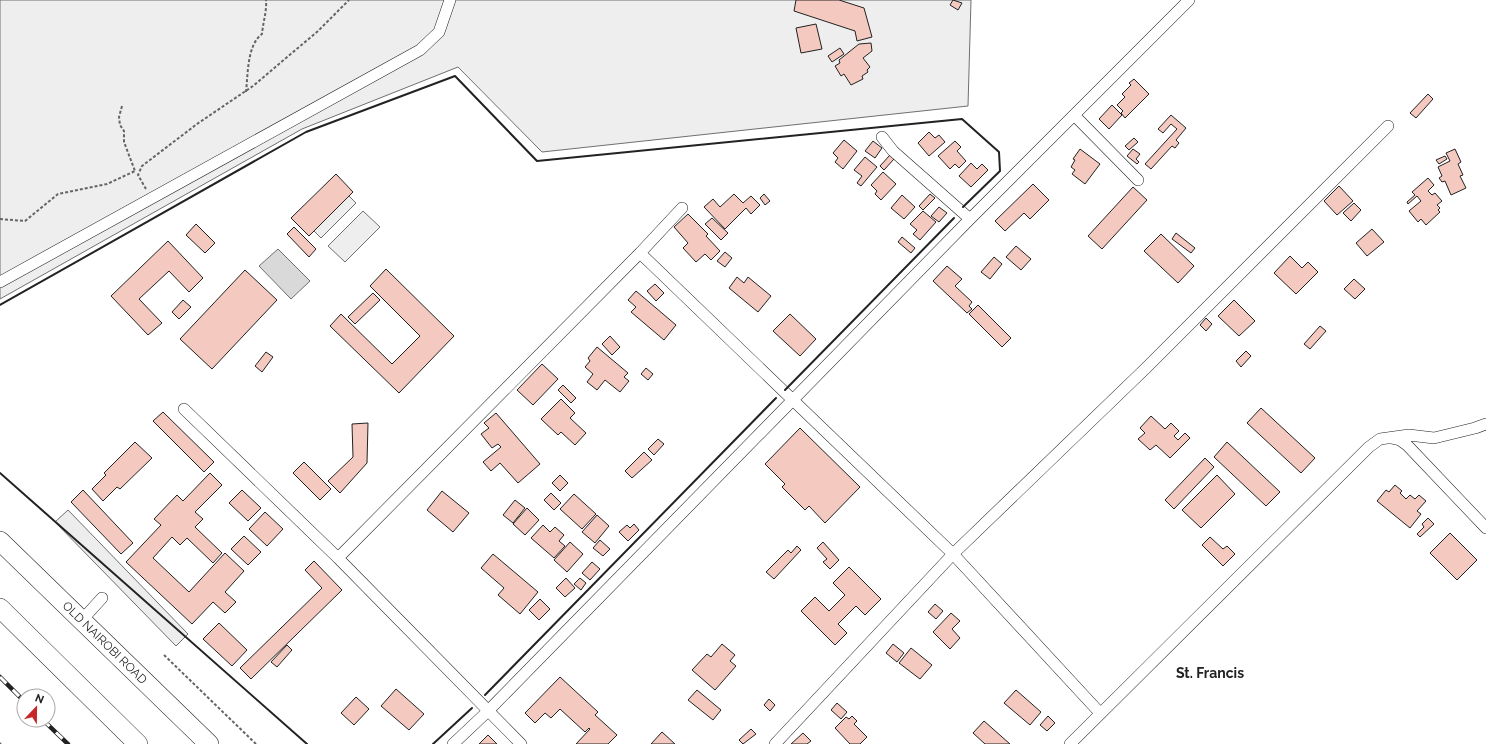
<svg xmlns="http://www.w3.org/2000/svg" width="1486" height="744" font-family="Raleway,sans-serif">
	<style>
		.green { fill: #eee; stroke: #6f6f6f }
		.parking { fill: #ededed; stroke: #6f6f6f }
		.water { fill: #d9d9d9; stroke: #6f6f6f }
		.building { fill: #f3c9c0; stroke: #222 }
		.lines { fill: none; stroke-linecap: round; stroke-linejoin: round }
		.street-casing { stroke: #222; stroke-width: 12 }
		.highway-casing { stroke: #222; stroke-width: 20 }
		.path { stroke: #646464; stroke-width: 2; stroke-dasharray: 3 2; stroke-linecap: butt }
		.street { stroke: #fff; stroke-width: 11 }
		.highway { stroke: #fff; stroke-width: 19 }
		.rail-casing { stroke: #222; stroke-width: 4.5 }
		.rail { stroke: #fff; stroke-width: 3; stroke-dasharray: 9; stroke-linecap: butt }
		.wall { stroke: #222; stroke-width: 2 }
		.labels { text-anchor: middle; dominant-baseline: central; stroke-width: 3; stroke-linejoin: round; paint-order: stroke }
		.street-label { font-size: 12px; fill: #222; stroke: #fff }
		.quarter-label { font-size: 14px; font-weight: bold; fill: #222; stroke: #fff }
	</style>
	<rect width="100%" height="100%" fill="#fff"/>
	<path class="green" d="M0,0h971l-3,106 -426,46 -84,-85 -156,62 -302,170z
		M339,186l17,17 -35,35 -17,-17z
		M363,211l17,16 -35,35 -17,-16z"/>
	<path class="parking" d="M68,510l120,124 -12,12 -121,-124z"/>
	<path class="water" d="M278,249l32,32 -19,18 -32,-33z"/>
	<path class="building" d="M796,0h43l25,8 8,29 -15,4 -2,-10 -61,-20z
		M953,0l9,3 -4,7 -8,-5z
		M816,24l6,25 -21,4 -5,-25z
		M871,43l1,8 -9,7 7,9 -3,3 1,2 -6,4 1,3 -12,6 -7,-11 -3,2 -6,-10 5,-3 -1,-3 20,-16z
		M840,48l4,6 -12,8 -4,-6z
		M1134,79l15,15 -24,24 -4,-5 2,-2 -6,-6 8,-8 -3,-3 9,-9 -2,-2z
		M1428,94l5,5 -17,19 -6,-5z
		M1112,105l10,10 -13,14 -10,-10z
		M1171,115l15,13 -10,12 3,3 -4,5 -3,-2 -21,23 -6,-5 32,-35 -6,-5 -8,9 -5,-4z
		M929,132l6,6 4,-3 6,7 -16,14 -11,-13z
		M1134,138l4,4 -9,8 -4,-4z
		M844,140l13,11 -14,18 -8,-7 3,-4 -5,-5z
		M873,141l9,7 -7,10 -10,-7z
		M955,141l6,6 -4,4 9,10 -7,7 -4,-4 -5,5 -12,-13z
		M1080,149l20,15 -15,20 -13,-10 3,-4 -4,-3 4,-7 -2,-1z
		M1133,149l7,5 -4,5 3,3 -2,2 -10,-8z
		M1455,149l6,13 -3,2 5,11 -3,1 6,12 -15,7 -6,-14 -3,1 -3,-4 3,-2 -4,-9 12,-6 -4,-8z
		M890,155l4,4 -10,11 -4,-4z
		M1445,156l2,3 -8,5 -3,-4z
		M865,157l12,10 -16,19 -4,-3 5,-7 -8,-6z
		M971,163l6,6 5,-5 6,6 -17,17 -12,-11z
		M883,172l13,12 -15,16 -6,-6 2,-3 -6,-6z
		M336,174l17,18 -44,44 -18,-18z
		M1428,178l6,7 -6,6 4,4 3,-2 7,8 -5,4 3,3 -2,2 2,2 -14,13 -5,-6 -3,3 -9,-11 12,-10 -4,-5 -9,8 -1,-2 8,-7 -3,-3z
		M1033,184l16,16 -19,19 -6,-6 -19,18 -10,-10z
		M1339,186l14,15 -16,14 -13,-14z
		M1133,187l14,13 -45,49 -14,-13z
		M734,194l9,9 8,-7 9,9 -9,9 -5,-6 -21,21 -21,-22 9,-8 7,8z
		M764,194l6,7 -5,4 -5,-7z
		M930,194l5,4 -12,12 -4,-4z
		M902,195l13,12 -11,12 -13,-11z
		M1354,203l7,7 -10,11 -8,-8z
		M939,207l8,6 -8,9 -8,-6z
		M923,211l13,11 -16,18 -7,-6 4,-4 -7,-6z
		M688,214l20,20 -2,2 14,15 -9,9 -6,-6 -9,8 -13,-14 5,-5 -14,-16z
		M712,218l16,15 -7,7 -16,-16z
		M196,224l19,19 -10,10 -19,-18z
		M294,227l22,22 -7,8 -22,-23z
		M1372,229l12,13 -17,14 -11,-13z
		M1176,233l19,15 -4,5 -19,-14z
		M1161,234l33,32 -16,17 -34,-32z
		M902,237l13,11 -4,5 -13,-11z
		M168,241l35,37 -14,14 -20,-21 -30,28 23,24 -14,12 -37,-39z
		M1016,246l15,13 -10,11 -15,-13z
		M725,252l7,6 -7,9 -8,-6z
		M1290,256l12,12 6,-6 10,10 -22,22 -22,-21z
		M994,257l8,7 -12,15 -9,-7z
		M947,266l15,13 -7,7 17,16 -3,4 3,3 -5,4 -34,-32z
		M386,269l68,67 -55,57 -69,-67 11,-12 51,50 28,-28 -50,-50z
		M245,270l32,30 -65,69 -32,-30z
		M737,277l7,6 4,-6 23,19 -13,16 -29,-24z
		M1354,279l11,10 -10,10 -11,-10z
		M655,284l9,9 -8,8 -9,-10z
		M636,291l40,34 -12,15 -33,-28 5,-5 -8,-7z
		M373,293l7,7 -25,24 -7,-7z
		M183,300l8,7 -12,12 -7,-7z
		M1234,300l21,21 -16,15 -21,-20z
		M978,305l33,33 -9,9 -33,-33z
		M790,314l26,25 -16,17 -27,-25z
		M1206,318l6,6 -6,7 -6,-6z
		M1320,326l6,5 -16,18 -6,-5z
		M610,336l10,11 -8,8 -10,-11z
		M597,347l31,26 -4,4 5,4 -9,11 -15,-12 -8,10 -10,-8 6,-8 -8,-7 5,-6 -2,-3z
		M1246,351l5,5 -10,11 -5,-6z
		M266,352l7,5 -11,15 -7,-6z
		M542,364l16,15 -25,26 -16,-15z
		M646,368l7,6 -5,6 -7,-6z
		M563,385l13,13 -5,5 -13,-13z
		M561,399l14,14 -5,5 16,15 -11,12 -14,-13 -3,3 -17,-16z
		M1261,408l54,50 -14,15 -54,-50z
		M163,412l51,50 -10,10 -51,-51z
		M496,413l44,51 -22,19 -18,-20 -9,8 -8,-9 18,-15 -3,-3 -6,4 -11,-14 8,-6 -5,-5z
		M1151,416l14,13 6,-6 8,8 -5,5 4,4 7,-7 5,5 -20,20 -14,-13 -6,5 -12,-11 7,-6 -5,-5z
		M368,423l-1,40 -27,30 -12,-12 25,-24 -1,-33z
		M800,428l60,59 -35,36 -16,-17 -4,4 -23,-23 3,-3 -20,-20z
		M658,439l6,5 -10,11 -6,-6z
		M135,442l17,16 -32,31 -3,-2 -14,14 -11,-12 14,-14 -2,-2z
		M1227,442l53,50 -14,14 -52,-49z
		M644,452l8,8 -20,18 -7,-7z
		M1205,458l9,9 -40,42 -9,-9z
		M304,462l27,27 -11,11 -27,-27z
		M210,473l12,12 -27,27 8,7 -8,8 27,26 -9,10 -26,-25 -7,7 -8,-8 -19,21 36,34 36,-39 19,18 -19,21 11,10 -11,11 -12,-11 -21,22 -66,-62 35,-37 -7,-6 23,-24 6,6z
		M560,475l8,8 -8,8 -8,-8z
		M1217,475l18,19 -34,34 -19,-18z
		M1395,485l7,6 -2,2 6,6 4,-4 5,4 4,-4 7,6 -9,10 4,3 -11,14 -33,-27 9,-11 3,2z
		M83,490l50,53 -12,11 -50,-52z
		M242,490l19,18 -13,13 -19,-18z
		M442,491l27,22 -16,19 -26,-22z
		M551,493l10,10 -7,7 -10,-10z
		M574,494l22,20 -14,15 -22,-20z
		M515,500l10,8 -12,15 -10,-8z
		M527,508l12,12 -14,15 -12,-11z
		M265,512l18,17 -16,17 -18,-17z
		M597,515l12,11 -14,17 -13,-11z
		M1428,518l6,6 -14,13 -3,-3 7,-7 -2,-3z
		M634,524l5,6 -11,11 -9,-9 8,-7 3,3z
		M543,525l7,7 5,-5 9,8 -5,6 6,5 -11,12 -23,-20z
		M1450,533l27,27 -20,20 -27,-27z
		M244,536l17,16 -13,13 -17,-16z
		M1210,537l13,12 4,-3 8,8 -12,12 -21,-21z
		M600,540l10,9 -7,7 -10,-8z
		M570,542l13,12 -16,18 -13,-12z
		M823,542l16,18 -9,9 -7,-7 4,-3 -10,-11z
		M797,546l4,4 -27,29 -8,-7 22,-22 3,3z
		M493,554l45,38 -18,22 -22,-19 6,-7 -23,-20z
		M314,561l28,29 -91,89 -11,-11 82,-80 -17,-18z
		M592,562l8,7 -10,11 -8,-7z
		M849,567l32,32 -16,16 -9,-9 -18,18 9,9 -12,12 -34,-34 14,-14 14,14 16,-16 -12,-12z
		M566,578l9,10 -10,9 -9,-9z
		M580,578l6,5 -5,7 -7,-6z
		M540,599l10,10 -11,11 -10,-10z
		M935,604l8,7 -7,8 -8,-7z
		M951,613l9,8 -8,8 8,9 -10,11 -17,-17z
		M219,623l28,27 -15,16 -29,-27z
		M722,644l13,11 -5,6 6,5 -21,24 -23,-20 15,-16 4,3z
		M893,644l11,9 -7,9 -11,-9z
		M287,645l5,5 -15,17 -6,-5z
		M911,648l21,17 -12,14 -21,-16z
		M560,677l38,35 -3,3 22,20 -9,9h-32l14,-15 -1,-1 -4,4 -25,-23 -9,9 -6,-5 -10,10 -10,-10z
		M396,689l28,25 -15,16 -28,-24z
		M697,690l24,20 -8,10 -25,-20z
		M1016,690l25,22 -11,13 -26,-22z
		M356,697l13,12 -15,16 -13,-12z
		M769,699l6,6 -5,6 -6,-6z
		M837,703l10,9 -6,7 -10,-9z
		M852,716l5,5 -3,3 13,13 -7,7h-10l-15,-16 11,-11 3,2z
		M1048,716l7,7 -8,8 -7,-6z
		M984,721l26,23h-25l-12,-11z
		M751,729l5,5 -13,10 -4,-4z
		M662,732l13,12h-24z
		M803,733l8,8 -4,3h-16z
		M488,735l9,9h-18z"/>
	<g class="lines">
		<g class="street-casing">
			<path id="street" d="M1074,115l64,65
				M882,137l11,14 77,68
				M640,253l313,301 193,-186 242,-242
				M0,282l420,-232 19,-18 11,-32
				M184,409l154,149
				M1391,438l9,2 7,5 79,83
				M82,620l20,-22
				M453,744l34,-32 483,-493 219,-219
				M521,744l-183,-186 302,-305 42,-45
				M775,744l178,-190 147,159
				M1070,744l299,-297 11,-8 29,-4 25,3 41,-10 11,-4"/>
		</g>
		<g class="highway-casing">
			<g id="highway">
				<path id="s1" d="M0,541l209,203"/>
				<path d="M0,608l138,136"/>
			</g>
		</g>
		<path class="path" d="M246,92c2,-18 1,-47 16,-58 1,-12 5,-23 4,-34
			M122,106l-3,11 1,8 4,6v11l11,29
			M146,189l-8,-14 4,-9 55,-42 56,-38 65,-55 31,-31
			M0,219l25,2 33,-27 49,-10 28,-13
			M164,655l92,89
			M0,743l1,1"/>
		<use href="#street" class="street"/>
		<use href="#highway" class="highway"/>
		<g class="rail-casing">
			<path id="rail" d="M0,677l24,24
				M43,720l25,24"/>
		</g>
		<use href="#rail" class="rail"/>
		<path class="wall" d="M0,305l306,-173 149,-56 82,85 425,-42 37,33 1,19 -37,36
			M785,390l169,-172
			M0,473l307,271
			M485,695l291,-297
			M433,744l39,-36"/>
	</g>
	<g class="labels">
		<g class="street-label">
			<text stroke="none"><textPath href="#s1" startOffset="146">OLD NAIROBI ROAD</textPath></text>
		</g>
		<g class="quarter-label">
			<text x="1210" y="673">St. Francis</text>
		</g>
	</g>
	<g transform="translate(36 708) rotate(22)"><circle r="19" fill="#ffffff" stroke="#a7a7a7"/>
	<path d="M0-3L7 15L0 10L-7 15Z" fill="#c62828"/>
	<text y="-6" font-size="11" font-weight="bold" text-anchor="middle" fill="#222222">N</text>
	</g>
</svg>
